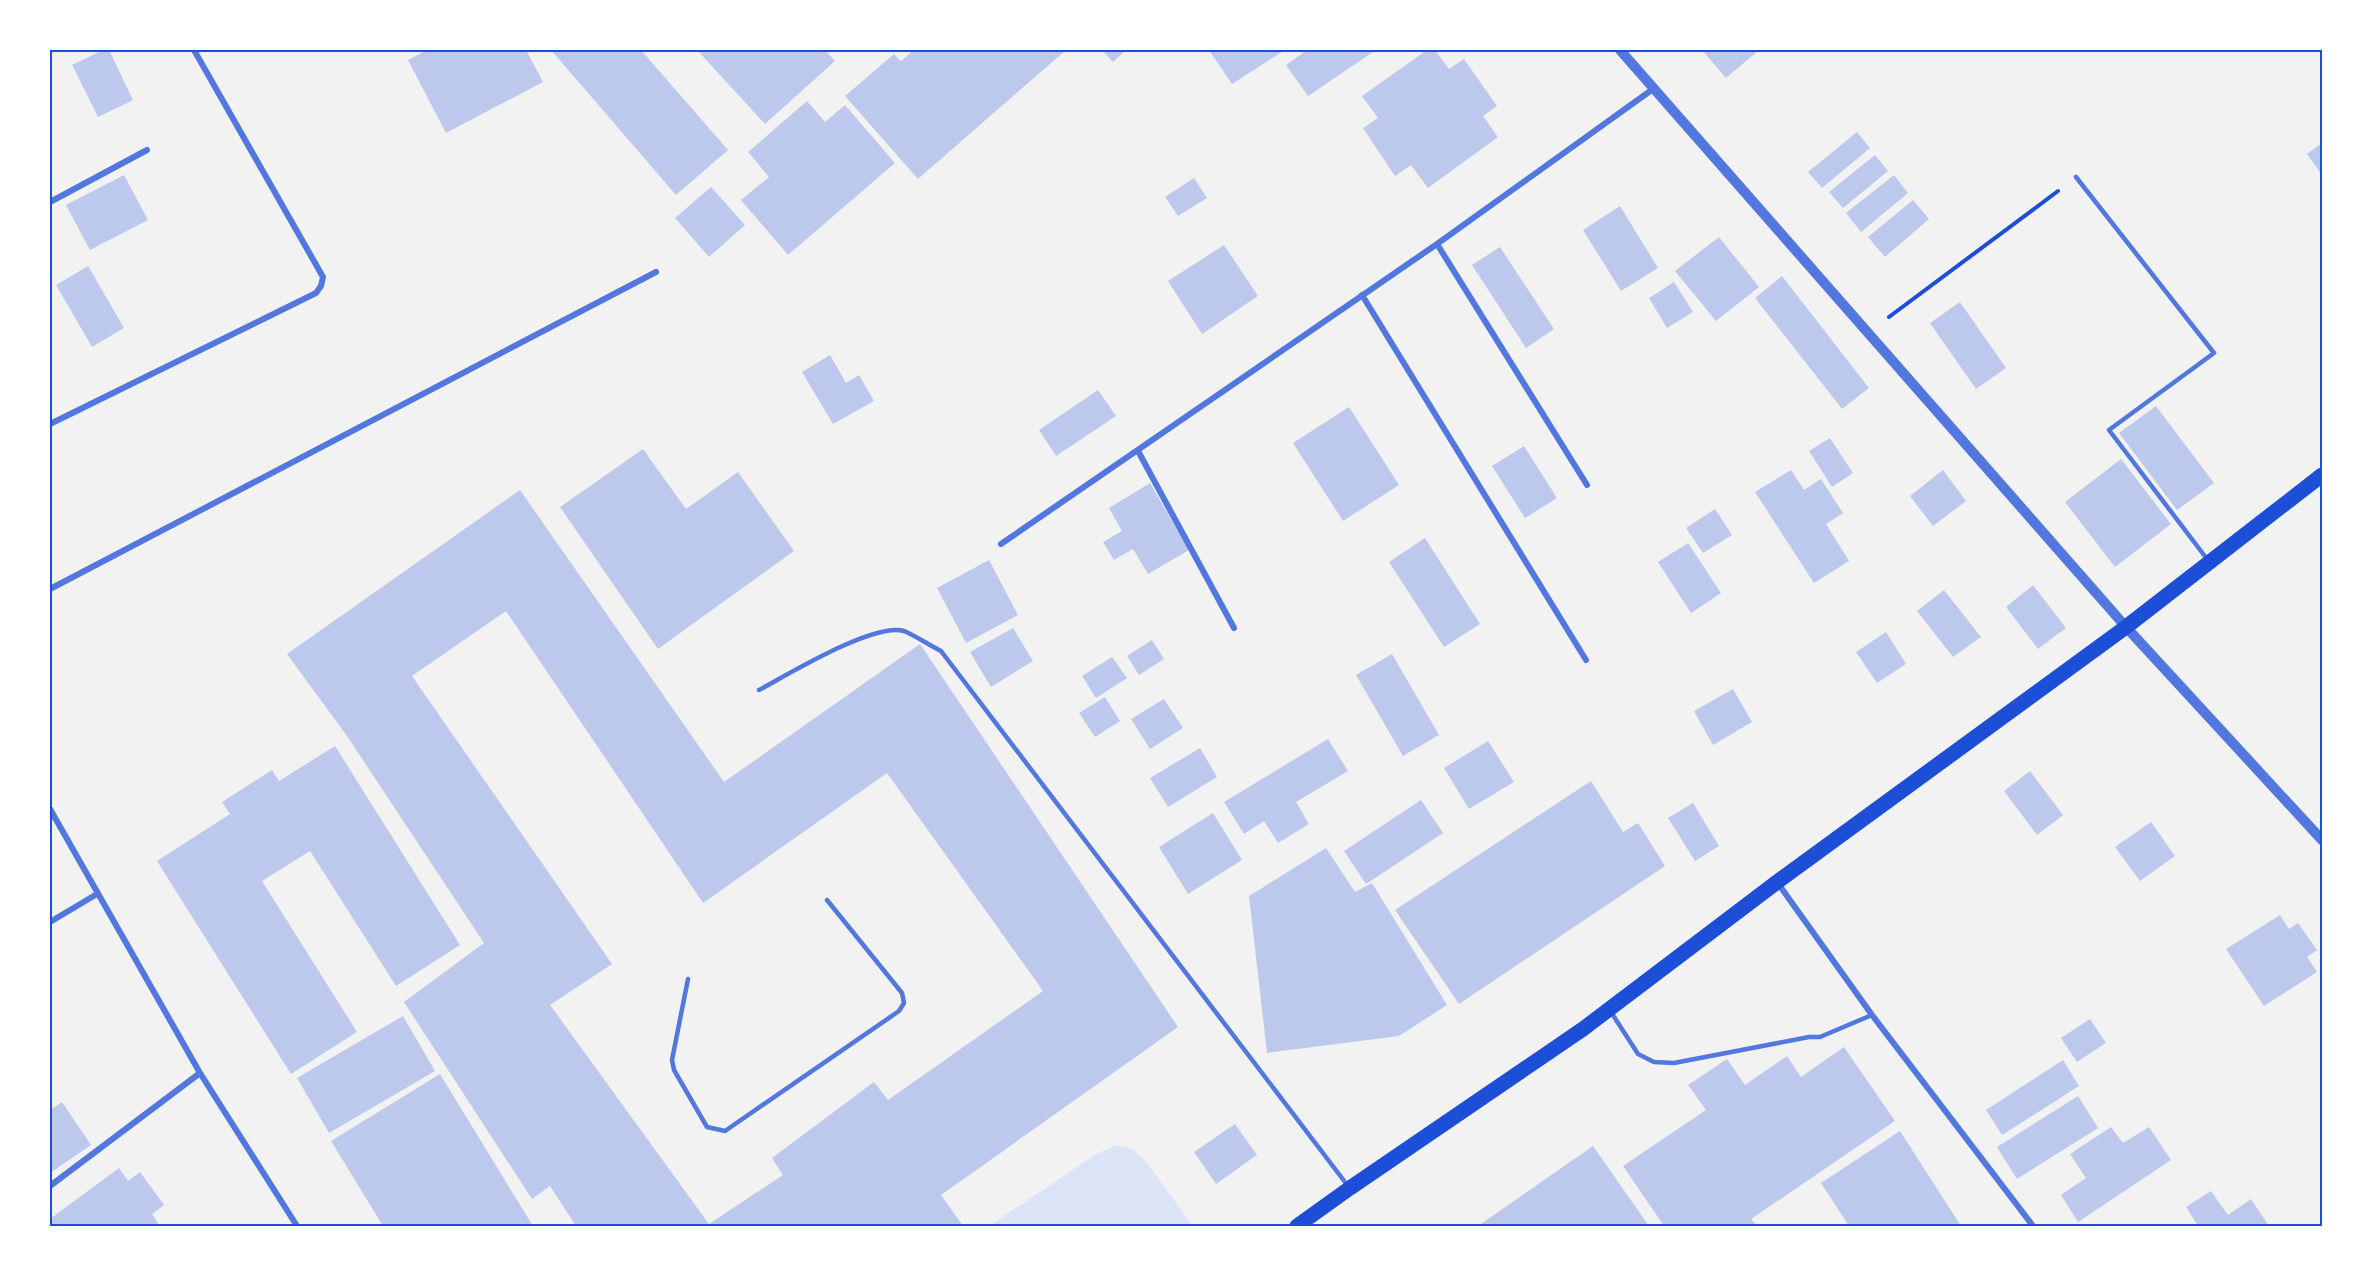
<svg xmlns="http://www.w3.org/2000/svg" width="2372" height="1276" font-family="Rubik,sans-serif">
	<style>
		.green { fill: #dbe4f7 }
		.building { fill: #bdc9ec; fill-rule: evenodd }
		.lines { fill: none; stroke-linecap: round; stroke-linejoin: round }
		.path { stroke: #1d4ed8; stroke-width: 4 }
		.service { stroke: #5277de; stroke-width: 4.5 }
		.minor { stroke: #5277de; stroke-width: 6 }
		.tertiary { stroke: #5277de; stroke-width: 10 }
		.primary { stroke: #1d4ed8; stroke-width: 15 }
		.neatline { fill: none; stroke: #1d4ed8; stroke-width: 2 }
	</style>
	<rect width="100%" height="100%" fill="#f2f2f2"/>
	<path class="green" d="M1117,1145l15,4 15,14 46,63h-204l109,-73z"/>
	<path class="building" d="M103,50h6l24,50 -35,17 -26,-52z
		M427,50h99l17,32 -97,51 -38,-73z
		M551,50h90l87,100 -52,45z
		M697,50h128l10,11 -70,63z
		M914,50h152l-148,129 -73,-83 49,-42 7,7z
		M1102,50h24l-13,12z
		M1209,50h76l-53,34z
		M1307,50h69l-68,46 -22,-31z
		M1427,50h8l14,19 15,-10 33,47 -14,10 15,21 -70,51 -17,-23 -16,11 -32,-48 15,-10 -16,-22z
		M1702,50h57l-33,28z
		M807,101l18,21 20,-17 50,58 -107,92 -47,-55 28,-23 -21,-25z
		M1857,132l13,16 -48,40 -14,-16z
		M2322,143v32l-15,-21z
		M1875,155l13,16 -45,37 -14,-16z
		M124,175l24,45 -58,30 -24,-45z
		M1894,175l14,18 -47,39 -15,-19z
		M1194,178l13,20 -29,18 -13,-19z
		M711,187l34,38 -36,32 -34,-39z
		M1913,200l16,19 -44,38 -17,-20z
		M1620,206l38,62 -37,23 -38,-61z
		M1719,237l40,50 -43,34 -41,-50z
		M1224,245l34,51 -56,38 -34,-53z
		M1500,247l54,82 -28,19 -54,-83z
		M88,266l36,62 -32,19 -36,-62z
		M1782,276l87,112 -27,21 -87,-111z
		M1674,282l19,30 -26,16 -18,-30z
		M1960,302l46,66 -30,21 -46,-66z
		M830,355l16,28 13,-8 15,26 -41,23 -31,-52z
		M1098,390l18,26 -60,40 -17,-26z
		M2156,406l58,77 -37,27 -58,-77z
		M1349,407l50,78 -56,36 -50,-78z
		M1830,438l23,35 -21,14 -23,-36z
		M1524,446l33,52 -32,20 -33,-52z
		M643,449l43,60 52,-37 56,79 -136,98 -98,-142z
		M2121,459l50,65 -56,43 -50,-65z
		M1791,470l13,20 17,-11 22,34 -17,11 23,37 -35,22 -59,-91z
		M1943,470l23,31 -33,25 -23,-30z
		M1150,483l39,67 -41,24 -15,-25 -19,11 -11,-18 19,-11 -13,-23z
		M520,490l204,292 196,-138 258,383 -237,168 22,31h-387l-26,-40 -18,13 -128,-197 80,-59 -137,-207 -60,-82zM506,611l197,292 184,-130 156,218 -155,109 -14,-18 -102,76 11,17 -74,49 -159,-219 62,-41 -200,-288z
		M1715,509l17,26 -29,18 -17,-25z
		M1425,538l55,86 -36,23 -55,-85z
		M1688,543l33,50 -30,20 -33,-51z
		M989,560l29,55 -52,28 -29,-55z
		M2033,585l33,43 -28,21 -32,-42z
		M1944,590l37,47 -28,20 -36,-46z
		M1013,628l20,33 -42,26 -21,-35z
		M1886,632l20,32 -29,19 -21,-31z
		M1152,640l12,19 -25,16 -12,-19z
		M1392,654l47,81 -36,21 -47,-81z
		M1112,657l15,21 -31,20 -14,-22z
		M1733,689l19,33 -39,23 -19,-34z
		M1105,697l15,24 -25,16 -16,-24z
		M1164,699l19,29 -33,21 -19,-30z
		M1328,739l20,32 -52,31 13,22 -31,19 -14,-22 -20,13 -20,-32z
		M1488,741l26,41 -45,27 -25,-41z
		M335,746l125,199 -64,41 -86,-135 -48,30 95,151 -66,42 -134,-213 73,-47 -8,-12 50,-32 7,11z
		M1200,748l17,29 -49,30 -18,-29z
		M2030,771l33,44 -26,20 -33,-44z
		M1591,781l32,51 15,-9 27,43 -206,138 -64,-94z
		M1421,800l22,33 -77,51 -22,-33z
		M1693,803l26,43 -24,15 -27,-43z
		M1213,813l29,47 -54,34 -29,-47z
		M2151,822l24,34 -35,25 -25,-34z
		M1326,848l29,44 17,-9 75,122 -48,31 -132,17 -18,-157z
		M2280,915l9,14 9,-6 19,27 -10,7 10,15 -53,34 -38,-57z
		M403,1016l32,55 -106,62 -32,-55z
		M2090,1019l16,24 -29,19 -16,-24z
		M1844,1047l51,74 -144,98 6,7h-93l-41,-60 83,-56 -18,-25 39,-26 18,26 42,-29 14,21z
		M2063,1060l16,26 -77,49 -16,-25z
		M440,1074l93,152h-150l-52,-85z
		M2078,1096l20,32 -81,51 -20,-32z
		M62,1102l29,43 -41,28v-63z
		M1235,1124l22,31 -41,29 -22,-32z
		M2111,1127l12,16 26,-16 22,33 -93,62 -17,-27 25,-17 -16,-24z
		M1900,1131l61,95h-112l-28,-43z
		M1593,1146l56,80h-171z
		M119,1168l9,13 12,-9 24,33 -12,9 6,9 -5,3h-103v-7z
		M2211,1191l17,24 23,-16 18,27h-71l-12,-19z"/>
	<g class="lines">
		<path class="path" d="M1889,317l169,-126"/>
		<path class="service" d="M2076,177l138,176 -105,77 98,129
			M759,690c28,-15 115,-68 145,-59 12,5 25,14 37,20l407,535
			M688,979l-16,81 2,10 33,57 18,4 174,-120 5,-8 -2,-10 -75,-93
			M1611,1012l27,42 16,8 20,1 135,-26h11l52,-22"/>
		<path class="minor" d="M50,202l97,-52
			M1437,244l150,241
			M1362,295l224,365
			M50,424l266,-131 5,-7 2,-9 -129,-227
			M1138,451l96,177
			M1001,544l436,-300 216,-155
			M50,589l606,-317
			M50,809l150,264 97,153
			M1777,882l95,133 161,211
			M50,922l47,-28
			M50,1186l150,-113"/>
		<path class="tertiary" d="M1620,50l506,577 196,213"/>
		<path class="primary" d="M1297,1226l53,-38 233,-159 194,-147 349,-255 196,-152"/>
	</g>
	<rect width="2372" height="1276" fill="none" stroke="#ffffff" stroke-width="102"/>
	<rect x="51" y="51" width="2270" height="1174" class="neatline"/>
</svg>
